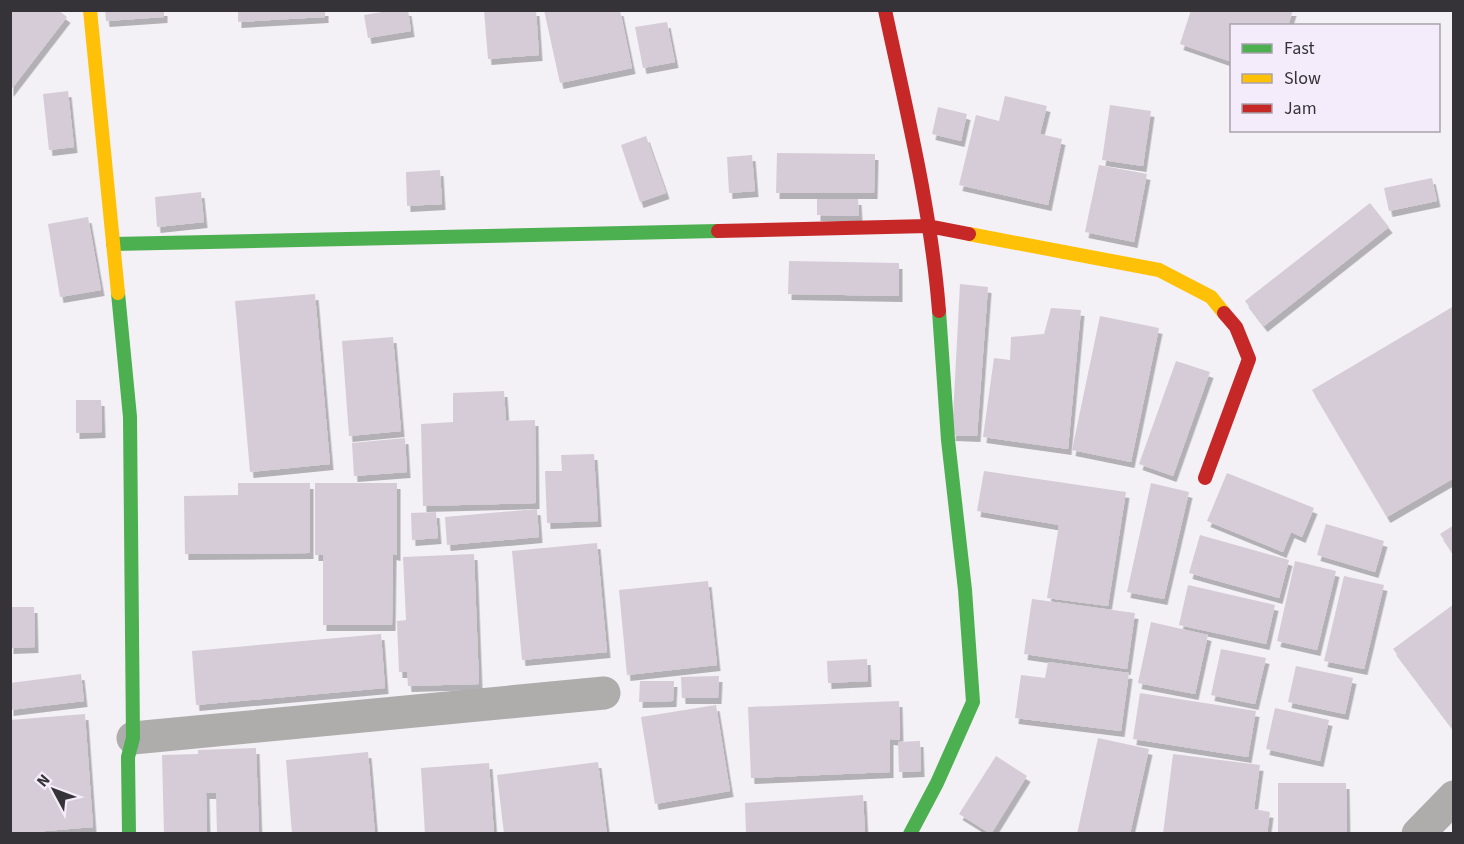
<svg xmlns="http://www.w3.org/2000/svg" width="1464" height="844" font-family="'Source Sans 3',sans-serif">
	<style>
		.building { fill: #d6ccd7; filter: url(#shadow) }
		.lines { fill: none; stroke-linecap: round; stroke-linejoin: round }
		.street { stroke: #afacac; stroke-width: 33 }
		.fast { stroke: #4caf50; stroke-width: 14 }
		.slow { stroke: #ffc107; stroke-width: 14 }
		.jam { stroke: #c62828; stroke-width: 14 }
	</style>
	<defs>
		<filter id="shadow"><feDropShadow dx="3.5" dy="6" stdDeviation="0" flood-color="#0004"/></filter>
	</defs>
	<rect width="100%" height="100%" fill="#f3f0f6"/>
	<path class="building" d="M10,10h48l9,7 -57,74z
		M105,10h59v7l-58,4z
		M238,10h87v7l-87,5z
		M394,10h14l3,21 -43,7 -4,-23z
		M484,10h52l3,45 -51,4z
		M544,10h76l12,58 -72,15z
		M1191,10h102l-5,16h-56v36l-52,-18z
		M667,22l8,40 -32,6 -8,-41z
		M68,91l6,56 -25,3 -6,-56z
		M1005,96l42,10 -7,28 22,5 -14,66 -89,-20 17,-70 23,6z
		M1110,105l41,6 -8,55 -41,-6z
		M938,107l29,7 -6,27 -29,-7z
		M646,136l20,57 -26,9 -19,-57z
		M777,153l98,1 -1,39h-98z
		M752,155l3,36 -26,2 -2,-36z
		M1099,165l48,9 -13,68 -49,-10z
		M440,170l2,34 -35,2 -1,-34z
		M1432,178l5,23 -48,10 -5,-23z
		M201,192l3,30 -47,5 -2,-30z
		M817,199h41l1,17 -42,-1z
		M1370,203l19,24 -125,99 -19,-25z
		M88,217l13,73 -41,7 -12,-73z
		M789,261l110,2v33l-111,-2z
		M960,284l28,3 -11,149 -25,-1z
		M315,294l15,170 -80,8 -15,-171z
		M1454,306v172l-67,39 -75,-127z
		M1051,308l30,2 -13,139 -85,-12 11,-79 16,2 1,-23 33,-3z
		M1100,316l59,12 -28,134 -59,-12z
		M393,337l8,94 -52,5 -7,-95z
		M1176,361l34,11 -37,104 -34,-12z
		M504,391l2,30 29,-1 1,83 -113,3 -2,-82 32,-2v-29z
		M76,400h25l1,32 -26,1z
		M405,438l2,34 -53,4 -2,-33z
		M594,454l4,67 -51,2 -2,-52h17l-1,-16z
		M984,471l142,21 -18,114 -61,-8 12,-73 -82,-14z
		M1227,473l87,35 -12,29 -11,-5 -8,20 -76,-31z
		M238,483h72v70l-125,1 -1,-58 54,-1z
		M315,483h82v72l-4,-1 -1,71h-69v-70h-8z
		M1151,483l38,9 -25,107 -37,-7z
		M537,509l2,28 -92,8 -2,-28z
		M436,512l2,26 -26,2 -1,-27z
		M1326,524l58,17 -9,31 -58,-17z
		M1454,525v30l-14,-21z
		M1200,535l89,25 -10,38 -90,-25z
		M597,543l10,109 -85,8 -10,-109z
		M474,554l5,130 -71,2 -1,-14h-8l-2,-51 9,-1 -3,-63z
		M1295,561l41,10 -19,79 -40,-9z
		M1344,576l40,9 -20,84 -40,-8z
		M708,581l9,84 -90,10 -8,-85z
		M1188,585l87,20 -9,39 -87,-19z
		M1032,599l103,14 -8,56 -103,-15z
		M1454,604v126l-61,-81z
		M10,607h24l1,40 -25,1z
		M1151,622l57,13 -13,59 -57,-11z
		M381,634l4,54 -189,17 -4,-54z
		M1221,649l45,9 -11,46 -44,-9z
		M867,659l1,22 -40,2 -1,-22z
		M1048,662l81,11 -8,58 -106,-13 6,-43 24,3z
		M1296,666l57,12 -8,36 -57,-12z
		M81,674l3,27 -74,9v-27z
		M719,676l-1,22h-36l-1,-21z
		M640,681h34l-1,20 -34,1z
		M1140,693l116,18 -8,46 -115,-18z
		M899,701l1,39 -10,-1v33l-139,6 -3,-71z
		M716,705l14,86 -75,13 -14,-87z
		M1275,708l54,12 -9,41 -54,-12z
		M85,714l8,113 -83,7v-114z
		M1098,738l51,11 -19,85h-53z
		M920,741l1,30 -22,1 -1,-30z
		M256,748l3,86h-42l-1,-41h-10l1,41h-43l-2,-79 36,-1v-4z
		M368,752l7,82h-83l-6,-74z
		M1173,754l87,11 -6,44 16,3 -3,22h-104z
		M996,756l31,20 -36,58 -32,-20z
		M598,762l9,72h-103l-7,-59z
		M489,763l5,71h-69l-4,-66z
		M1278,783h68l1,51h-69z
		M863,795l2,38 -119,1 -1,-31z"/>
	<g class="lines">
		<path class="street" d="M133,738l471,-45
			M1418,834l36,-37"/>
		<path class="fast" d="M113,244l605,-13
			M118,293l12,124 3,321 -5,19 1,77
			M910,834l27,-51 36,-81 -8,-112 -17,-150 -9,-129"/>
		<path class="slow" d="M90,10l28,283
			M969,234l190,36 52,27 13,16"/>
		<path class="jam" d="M885,10c21,99 46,199 54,301
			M718,231l210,-5 41,8
			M1205,478l44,-119 -13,-32 -12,-14"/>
	</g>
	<rect width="1464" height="844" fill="none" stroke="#363338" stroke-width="24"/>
	<rect x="1230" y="24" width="210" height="108" fill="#f4ecfa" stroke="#a8a2ac" stroke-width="1.5"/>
	<rect x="1242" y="44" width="30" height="9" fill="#4caf50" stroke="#a8a2ac" stroke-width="1.5"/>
	<text x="1284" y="54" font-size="18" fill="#363338">Fast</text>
	<rect x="1242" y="74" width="30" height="9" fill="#ffc107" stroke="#a8a2ac" stroke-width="1.5"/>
	<text x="1284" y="84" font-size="18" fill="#363338">Slow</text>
	<rect x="1242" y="104" width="30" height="9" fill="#c62828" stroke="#a8a2ac" stroke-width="1.5"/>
	<text x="1284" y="114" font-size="18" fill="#363338">Jam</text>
	<g transform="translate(54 790) rotate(311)" stroke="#f4ecfa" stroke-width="4.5" paint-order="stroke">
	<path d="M0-4.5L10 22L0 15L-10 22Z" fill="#363338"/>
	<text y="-9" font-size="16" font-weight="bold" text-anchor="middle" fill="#363338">N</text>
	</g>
</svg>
